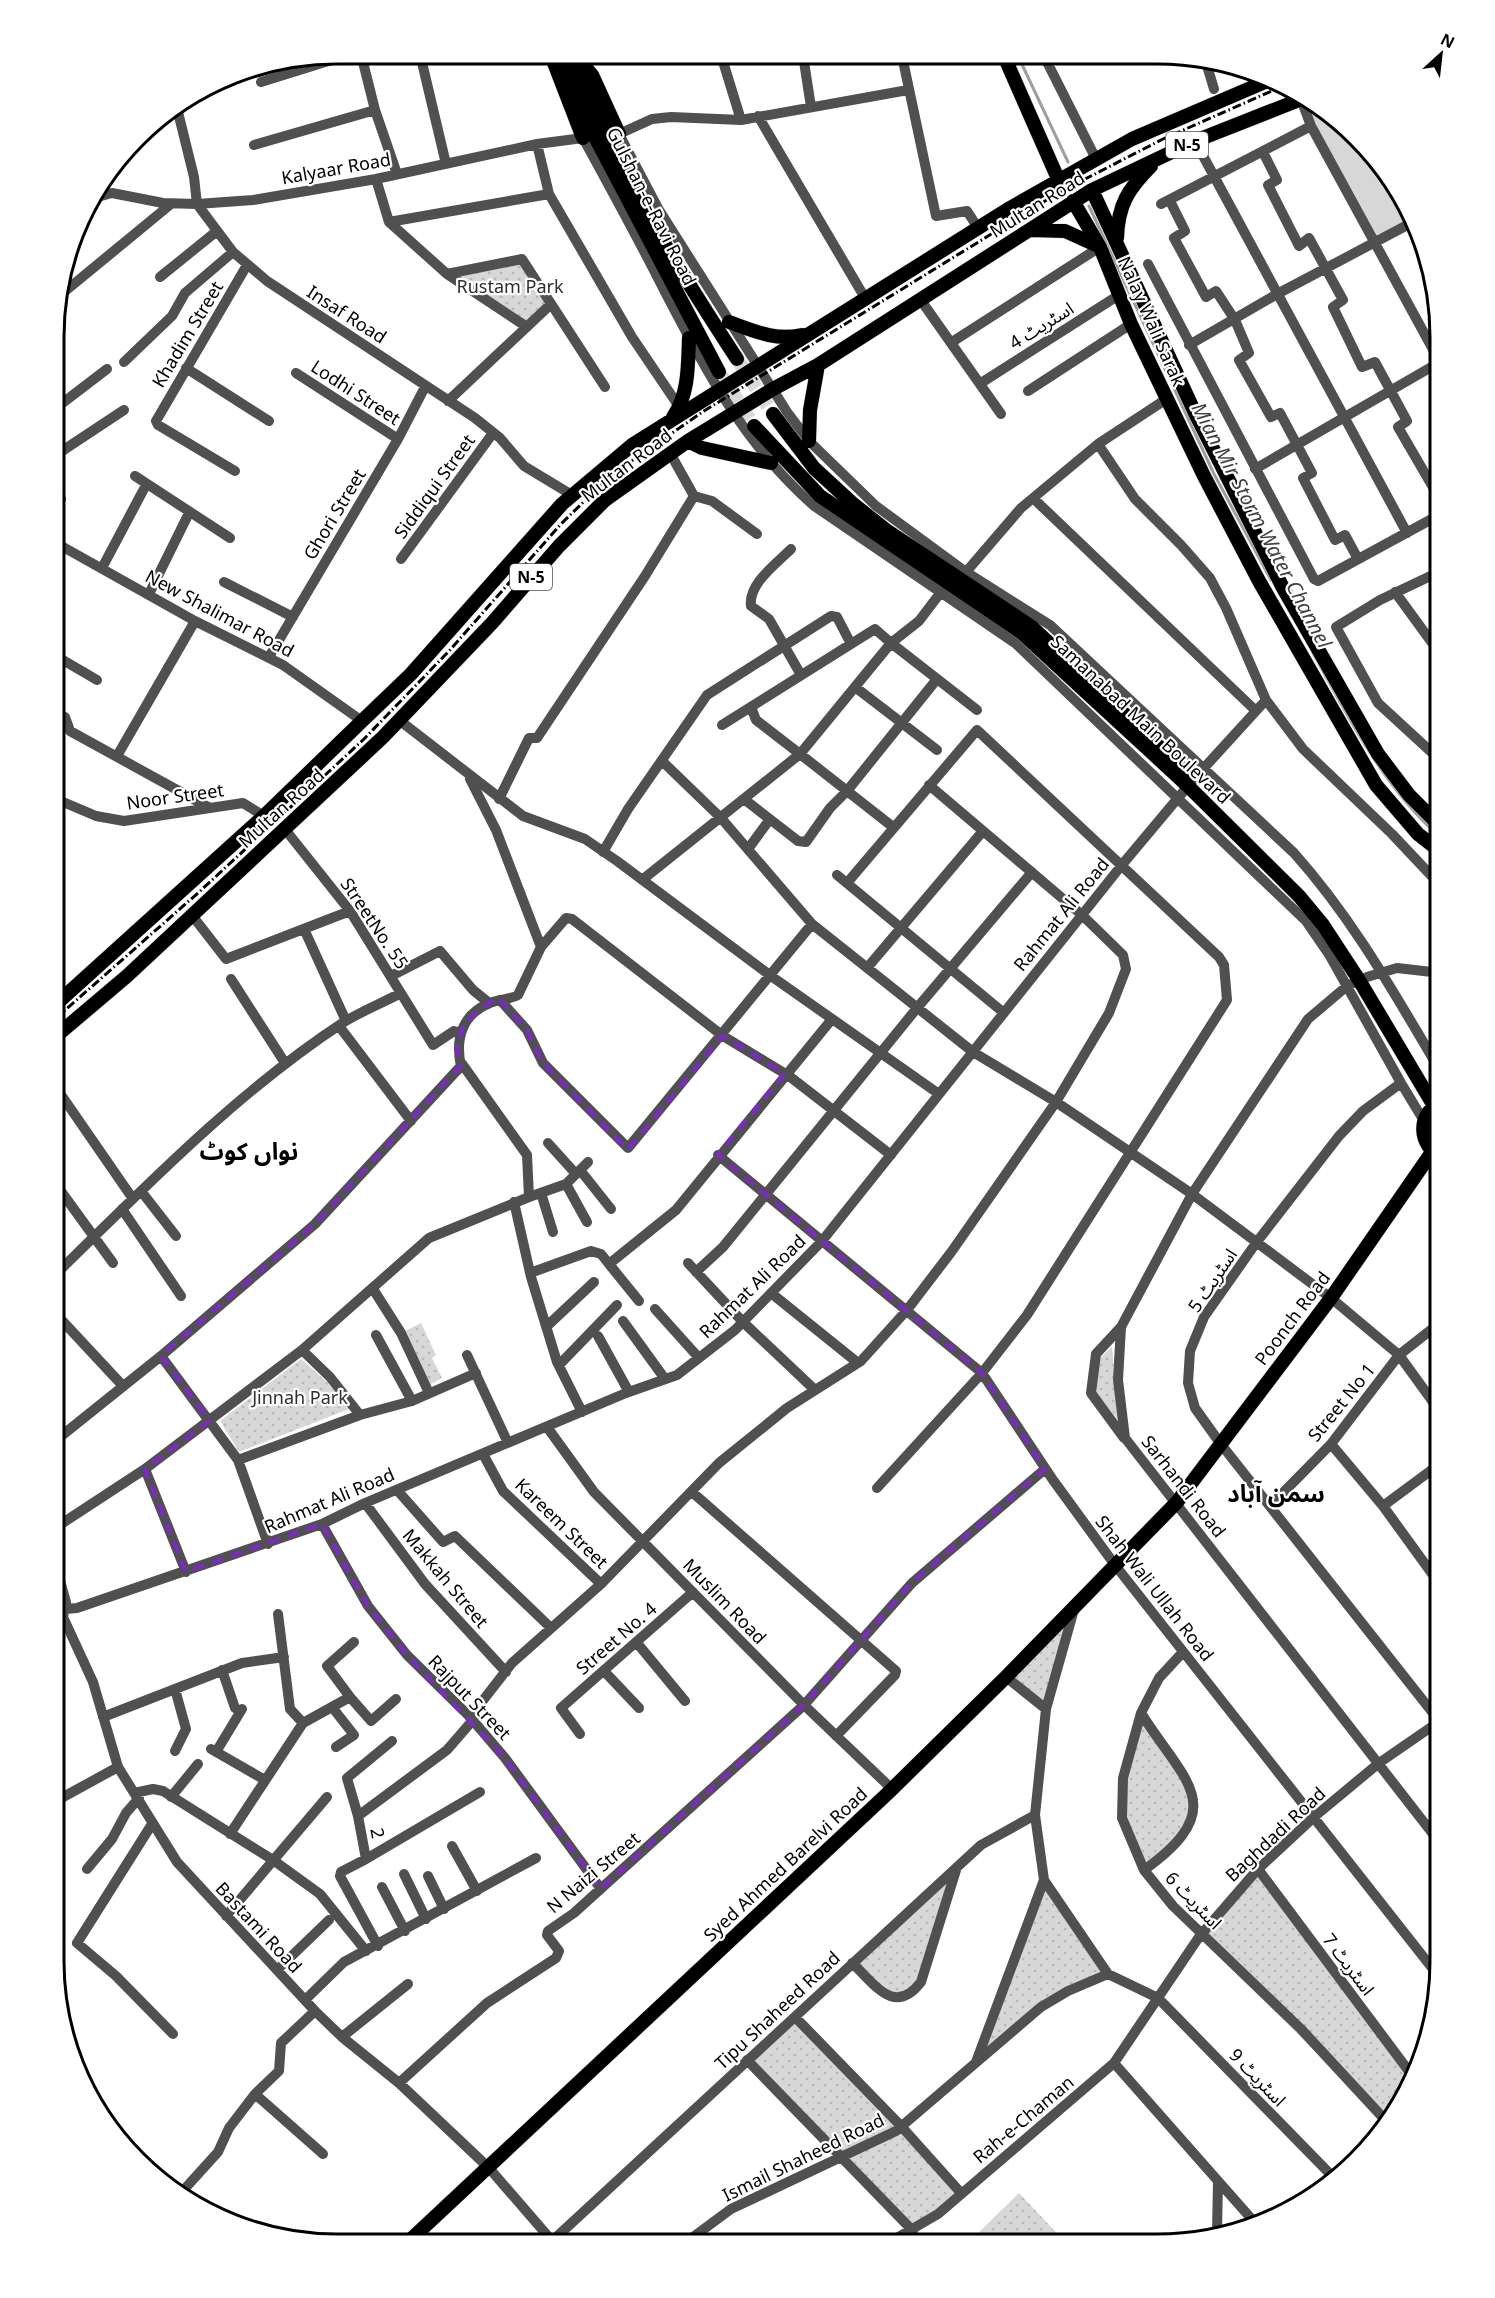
<svg xmlns="http://www.w3.org/2000/svg" width="1495" height="2298" font-family="'Noto Sans','Noto Sans Arabic',sans-serif">
	<style>
		.grass { fill: url(#grass-dots) }
		.garden { fill: #d7d7d7 }
		.lines { fill: none; stroke-linecap: round; stroke-linejoin: round }
		.stream { stroke: #9e9e9e; stroke-width: 3 }
		.major-tunnel { stroke: #d9d9d9; stroke-width: 14; stroke-dasharray: 14 7; stroke-linecap: butt }
		.major-casing { stroke: #dbdbdb; stroke-width: 15 }
		.minor { stroke: #505050; stroke-width: 10 }
		.major { stroke: #000; stroke-width: 14 }
		.rail { stroke: #000; stroke-width: 3; stroke-dasharray: 9 3 1.5 3; stroke-linecap: butt }
		.marked { fill: none; stroke: #7b2cbf; stroke-width: 4.5; stroke-dasharray: 12 8; stroke-linejoin: round }
		.labels { text-anchor: middle; dominant-baseline: central; stroke-width: 4.5; stroke-linejoin: round; paint-order: stroke }
		.shield { fill: #fff; stroke: #4c4c4c; stroke-width: 1.5 }
		.shield-label { font-size: 16px; font-weight: bold; fill: #000 }
		.street-label { font-size: 18px; fill: #000; stroke: #fff }
		.park-label { font-size: 18px; fill: #2e2e2e; stroke: #fff }
		.water-label { font-size: 20px; font-style: italic; fill: #3f3f3f; stroke: #fff }
		.district-label { font-size: 24px; font-weight: bold; fill: #000; stroke: #fff }
		.rim { fill: none; stroke: #000; stroke-width: 3 }
	</style>
	<defs>
		<pattern id="grass-dots" width="8" height="8" patternUnits="userSpaceOnUse" patternTransform="scale(1.5)"><rect width="8" height="8" fill="#d7d7d7"/><path d="M2 2h.1M6 6h.1" fill="none" stroke="#b7b7b7" stroke-width="1.8" stroke-linecap="round"/></pattern>
	</defs>
	<rect width="100%" height="100%" fill="#fff"/>
	<path class="grass" d="M516,258l34,47 -24,21 -79,-52z
		M421,1323l15,32 -4,3 10,20 -13,7 -24,-54z
		M1112,1347l6,73 -22,-28 4,-34z
		M301,1359l26,23 22,27 -110,43 -19,-31z
		M1076,1604l-30,105 -40,-32z
		M1141,1713l46,67 5,42 -48,48 -22,-52 1,-40z
		M957,1866l-36,116 -28,16 -41,-35z
		M1258,1869l156,209 -26,45 -189,-186z
		M1044,1880l67,95 -43,16 -93,74z
		M795,2017l166,176 -53,36 -161,-169z
		M1019,2193l48,51 -99,-1z"/>
	<path class="garden" d="M1304,98l26,14 52,53 33,56 -39,22 -75,-144z"/>
	<g class="lines">
		<path class="stream" d="M1018,56l50,106
			M1089,206l125,268 57,106
			M1313,653c37,67 70,134 128,185"/>
		<path class="major-tunnel" d="M737,359l36,55
			M719,372l35,54"/>
		<g class="major-casing">
			<path id="major" d="M551,55l32,83
				M560,55l34,80 125,237
				M574,55c37,108 101,209 163,304
				M1004,56l55,125
				M580,61l12,14 27,59
				M1092,190l103,223 88,175 95,166 31,41 32,32
				M1073,201l27,46 31,77 73,152 55,105 117,204 42,49 23,18
				M1031,230l34,1 33,15
				M1117,238c1,-33 11,-49 34,-72
				M729,322c25,9 46,19 73,13
				M773,414l41,54 38,35 34,27 146,97 156,147
				M673,417c16,-22 15,-53 16,-79
				M754,426l66,70 202,137 166,153 111,110 24,29 36,55 75,126
				M688,441l14,7 69,15
				M809,441l1,-31 8,-45
				M55,1005l209,-189 98,-95 49,-47 151,-170 70,-59 378,-237 122,-69 140,-60
				M55,1037l72,-61 256,-239 109,-114 67,-77 46,-46 83,-59 85,-52 45,-24 274,-175 103,-49 109,-43
				M1440,1102c-23,13 -22,42 1,56
				M408,2242l479,-448 119,-117 171,-175 154,-204 101,-146"/>
		</g>
		<path class="minor" d="M361,54l14,56 22,64
			M420,54l26,110
			M721,55l20,65
			M803,55l8,52
			M902,56l34,160 31,-5 11,17
			M1044,56l53,105
			M1205,59l9,30
			M1047,63l15,-7
			M1251,71l4,16
			M261,82l90,-28
			M217,83l9,-2 -1,-3
			M908,90l-167,30 -70,-3 -19,2 -33,15 40,76 128,202 22,29 67,65 90,66 84,53 244,228c60,67 101,142 147,219
			M1301,99l10,27 130,238
			M177,108l17,69 3,27 36,48 34,29 208,137 25,20 24,28 48,29
			M758,116l107,182
			M1195,141l212,392
			M537,144l12,50
			M254,145l121,-35
			M1263,152l14,28 -9,5 31,61 10,-8 34,62 -10,7 29,60 13,-5 32,59 -9,6 36,62 7,-5
			M376,179l13,43 58,52 80,53
			M94,198l18,-5 51,10 34,1 56,-4 123,-21 161,-35 46,-6c28,51 56,102 82,154 42,80 79,152 148,213l202,138 291,278 24,35 71,127 -38,28 -24,25 -83,107 -52,74 -14,34 -2,32 7,25 25,35 220,279
			M1170,201l15,30 -11,7 32,59 10,-6 19,29 14,33 -10,7 32,57 9,-4 32,60 -9,5 32,62 10,-5 13,24
			M1161,204l150,-78
			M86,209l3,-4
			M389,222l160,-28 83,143 48,71
			M1148,264l166,315 4,2 123,-67
			M447,274l75,-15 83,128
			M160,277l57,-46
			M58,297l113,-93
			M920,299l81,115
			M952,342l148,-95
			M1429,342l12,-6
			M1189,345l90,-52 136,-72
			M124,362l48,-46 13,-23 48,-41
			M186,368l83,53
			M296,373l102,66
			M981,383l138,-88
			M1028,391l103,-67
			M448,401l102,-96
			M56,408l51,-39
			M1098,444l37,55 46,46 29,33 16,30 40,92
			M56,455l68,-45
			M1255,469l185,-107
			M235,471l-77,-46 -2,-4 91,-156
			M135,476l95,62
			M56,496l5,3
			M694,496l18,5 45,33
			M1034,499l221,211
			M56,543l139,78 88,44 79,56
			M791,549c-15,15 -43,35 -40,57l18,13 32,56
			M401,559l92,-126
			M102,568l44,-83
			M966,572l55,-64 77,-64 70,-46
			M224,582l69,35
			M1395,592l46,63
			M149,594l40,-81
			M851,644l24,-15 16,14 28,-22 22,-29
			M56,656l41,24
			M269,657l129,-218 27,-52
			M855,687l82,63
			M65,717l5,14 138,76
			M399,720l124,96 62,23 32,22 154,115 168,118
			M117,756l78,-135
			M662,761l59,57 91,106 161,128 83,50 136,92 139,104 68,57 42,58
			M1441,761l-63,-58 -42,-76 44,-27 61,-29
			M470,779l26,51 45,117
			M56,799l40,17 28,5 119,-18 21,13
			M499,799l30,-61h8l108,-162 49,-80 -24,-43
			M744,799l54,42 8,1 24,-34 17,-17 90,-112
			M893,827l-93,-73 91,-111 86,67
			M284,828l66,83 83,134 21,-14 7,2
			M748,849l22,-30
			M603,852l25,-43 79,-114 124,-79 6,1 14,27 -129,81
			M837,875l167,138
			M642,880l158,-126 -44,-34 -5,-13
			M847,883l130,-153 242,227 5,8 3,35 -200,315 -45,58 -105,115
			M191,914l35,45 124,-48
			M304,929l42,92
			M867,968l116,-137
			M391,976l49,-25 33,39 16,13
			M231,979l54,84
			M500,1000l27,30 16,33 85,85 184,-224
			M339,1026l72,95
			M1401,1083l23,38
			M55,1086l78,113
			M548,1143l28,31
			M718,1155l264,218 71,107 62,85 325,413
			M580,1170l31,39
			M55,1183l58,80
			M566,1184l21,38
			M141,1191l35,45
			M541,1193l12,39
			M529,1197l37,-13 22,-22
			M514,1202l17,75 26,85 25,50
			M122,1209l59,87
			M688,1263l55,59 72,68
			M609,1264l30,37
			M696,1272l27,-25 194,-239 115,-136
			M530,1273l61,-22 10,3 8,10 67,-54 156,-191
			M55,1275c91,-89 182,-183 289,-253 18,-11 38,-19 57,-29
			M373,1289l28,44 28,60
			M771,1293l87,70
			M655,1309l44,49
			M55,1313l68,73
			M623,1321l42,58
			M546,1327l48,-45
			M1121,1327l-25,27 -5,39 33,45
			M376,1335l36,66
			M598,1336l31,56
			M302,1350l127,-112 100,-41 -2,-42 -67,-94
			M467,1355l41,88
			M161,1356l77,104 30,84
			M559,1365l58,-60
			M547,1427l47,65 210,213 88,84
			M55,1441l106,-85 154,-132 146,-158c-6,-27 1,-52 29,-63 9,-4 19,-3 28,-8l23,-48 25,-29 6,1 151,117 66,40 102,79
			M1331,1444l52,62 58,80
			M483,1454l20,37 98,93
			M238,1460l122,-45 52,-14 64,-28
			M145,1469l41,103
			M397,1490l46,52 12,-6 96,92
			M692,1492l204,179 -1,4 -59,61
			M365,1503l60,81 81,88
			M1270,1506l61,-62 68,-89 42,-33
			M1383,1506l58,-43
			M322,1524l46,82 39,49 63,62 35,41 96,131
			M55,1528l90,-59 157,-119 28,27 30,38
			M55,1563l11,39 -3,15 30,65 25,85 59,95 138,149 27,26 57,46 90,85 64,74
			M1430,1570l11,-7
			M1075,1606l-29,103 -11,106 9,65 64,94
			M55,1610l22,-2 245,-84 43,-21 261,-110 51,-18 58,-45 87,-89 299,-375 72,-86 73,-80 37,49 89,85 49,52
			M278,1614l12,95 13,14
			M637,1643l48,58
			M1183,1652l-24,26 -18,35 -18,65 -1,40 22,52 29,36 128,123 87,94
			M222,1670l13,38
			M604,1671l35,37
			M1006,1677l40,32
			M175,1689l11,40 -11,22
			M350,1697l-23,-31 27,-24
			M332,1707l22,28 -18,12
			M1141,1713c43,69 91,94 3,157
			M103,1717l139,-54 42,-6
			M470,1717l42,-54 89,-79 118,-121 68,-55 74,-47 46,-51 45,-59 104,-149 53,-89 17,-44 -3,-14 -41,-40 -153,-130
			M580,1734l-19,-26 132,-116
			M211,1749l54,31
			M216,1752l26,-43
			M134,1793l19,-4 10,2 110,69 47,34 46,57
			M171,1797l27,-33
			M54,1802l64,-35
			M358,1816l-11,-38 45,-37
			M152,1824l-75,119 39,33 57,58
			M230,1834l73,-111 47,-26 21,24 25,-22
			M1440,1843l-315,-405 -7,-58 3,-53 71,-133 116,-175 39,-33 20,-9 30,-9 44,5
			M452,1846l25,45
			M366,1859l114,-67
			M87,1869l25,-30 14,-26 13,-15
			M1258,1869l156,209
			M404,1874l22,45
			M428,1876l16,33
			M382,1887l23,44
			M226,1916l101,-119
			M378,1946l-38,-70 1,-4 25,-13 -8,-43 89,-66 26,-30
			M852,1963c23,21 42,54 69,19l36,-115
			M277,1970l52,-50
			M305,2000l39,-38 192,-104
			M795,2017l106,109 60,67
			M342,2037l66,-53
			M747,2060l166,171
			M976,2062l68,-182
			M1114,2063l142,161
			M399,2083l88,-80 69,-45 3,-7 -12,-16 1,-4 26,-18 230,-208 108,-122 133,-114
			M255,2094l68,60
			M1375,2140l9,-9
			M163,2183l11,8
			M180,2194l38,-42 11,-24 26,-34 24,-23 2,-28 34,-32
			M1217,2232l1,-50
			M551,2242l430,-397 54,-30
			M685,2243l46,-34 165,-78 145,-124 27,-16 40,-17 50,24 178,182
			M888,2243l50,-29 176,-151 85,-126 59,-68 56,-52 65,-54 61,-42"/>
		<use href="#major" class="major"/>
		<path class="rail" d="M55,1019l143,-126 166,-154 85,-88 112,-127 49,-48 94,-65 354,-218 105,-54 120,-53"/>
	</g>
	<path class="marked" d="M500,1000l27,30 16,33 85,87 95,-114 62,38 -67,81 264,218 63,96 -133,114 -108,122 -203,184 -96,-131 -98,-103 -39,-49 -46,-82 -136,48 -41,-103 65,-48 -49,-65 154,-132 146,-158 -4,-19 7,-23 25,-21z"/>
	<g class="labels">
		<g class="shield">
			<rect x="1166" y="132" width="42" height="26" rx="4.5"/>
			<rect x="510" y="564" width="42" height="26" rx="4.5"/>
		</g>
		<g class="shield-label">
			<text x="1187" y="145">N-5</text>
			<text x="531" y="577">N-5</text>
		</g>
		<g class="street-label">
			<text transform="translate(336 168) rotate(-10)">Kalyaar Road</text>
			<text transform="translate(1037 204) rotate(-32)">Multan Road</text>
			<text transform="translate(652 206) rotate(63)">Gulshan-e-Ravi Road</text>
			<text transform="translate(347 314) rotate(33)">Insaf Road</text>
			<text transform="translate(1152 321) rotate(66)">Nalay Wali Sarak</text>
			<text transform="translate(1041 325) rotate(-32)">اسٹریٹ 4</text>
			<text transform="translate(187 334) rotate(-59)">Khadim Street</text>
			<text transform="translate(356 392) rotate(33)">Lodhi Street</text>
			<text transform="translate(626 465) rotate(-37)">Multan Road</text>
			<text transform="translate(434 486) rotate(-54)">Siddiqui Street</text>
			<text transform="translate(334 514) rotate(-59)">Ghori Street</text>
			<text transform="translate(220 613) rotate(28)">New Shalimar Road</text>
			<text transform="translate(1141 719) rotate(43)">Samanabad Main Boulevard</text>
			<text transform="translate(175 796) rotate(-8)">Noor Street</text>
			<text transform="translate(281 808) rotate(-42)">Multan Road</text>
			<text transform="translate(1061 914) rotate(-51)">Rahmat Ali Road</text>
			<text transform="translate(375 923) rotate(56)">StreetNo. 55</text>
			<text transform="translate(1212 1280) rotate(-56)">اسٹریٹ 5</text>
			<text transform="translate(752 1286) rotate(-44)">Rahmat Ali Road</text>
			<text transform="translate(1292 1318) rotate(-53)">Poonch Road</text>
			<text transform="translate(1341 1402) rotate(-51)">Street No 1</text>
			<text transform="translate(1184 1486) rotate(52)">Sarhandi Road</text>
			<text transform="translate(329 1500) rotate(-23)">Rahmat Ali Road</text>
			<text transform="translate(562 1523) rotate(44)">Kareem Street</text>
			<text transform="translate(446 1578) rotate(50)">Makkah Street</text>
			<text transform="translate(1155 1588) rotate(52)">Shah Wali Ullah Road</text>
			<text transform="translate(725 1601) rotate(46)">Muslim Road</text>
			<text transform="translate(616 1638) rotate(-41)">Street No. 4</text>
			<text transform="translate(470 1697) rotate(46)">Rajput Street</text>
			<text transform="translate(378 1833) rotate(79)">2</text>
			<text transform="translate(1275 1834) rotate(-43)">Baghdadi Road</text>
			<text transform="translate(785 1864) rotate(-43)">Syed Ahmed Barelvi Road</text>
			<text transform="translate(593 1872) rotate(-40)">N Naizi Street</text>
			<text transform="translate(1194 1900) rotate(46)">اسٹریٹ 6</text>
			<text transform="translate(259 1927) rotate(47)">Bastami Road</text>
			<text transform="translate(1349 1964) rotate(53)">اسٹریٹ 7</text>
			<text transform="translate(777 2010) rotate(-43)">Tipu Shaheed Road</text>
			<text transform="translate(1258 2077) rotate(46)">اسٹریٹ 9</text>
			<text transform="translate(1023 2119) rotate(-40)">Rah-e-Chaman</text>
			<text transform="translate(803 2157) rotate(-26)">Ismail Shaheed Road</text>
		</g>
		<g class="park-label">
			<text x="510" y="286">Rustam Park</text>
			<text x="300" y="1397">Jinnah Park</text>
		</g>
		<g class="water-label">
			<text transform="translate(1262 525) rotate(62)">Mian Mir Storm Water Channel</text>
		</g>
		<g class="district-label">
			<text x="249" y="1150">نواں کوٹ</text>
			<text x="1276" y="1492">سمن آباد</text>
		</g>
	</g>
	<path d="M0 0H1495V2298H0ZM337 64H1157A273 273 0 0 1 1430 337V1961A273 273 0 0 1 1157 2234H337A273 273 0 0 1 64 1961V337A273 273 0 0 1 337 64Z" fill="#fff" fill-rule="evenodd"/>
	<path class="rim" d="M337 64H1157A273 273 0 0 1 1430 337V1961A273 273 0 0 1 1157 2234H337A273 273 0 0 1 64 1961V337A273 273 0 0 1 337 64Z"/>
	<g transform="translate(1441 54) rotate(27)" stroke="#ffffff" stroke-width="4.5" paint-order="stroke">
	<path d="M0-4.5L10 22L0 15L-10 22Z" fill="#000000"/>
	<text y="-9" font-size="16" font-weight="bold" text-anchor="middle" fill="#000000">N</text>
	</g>
</svg>
